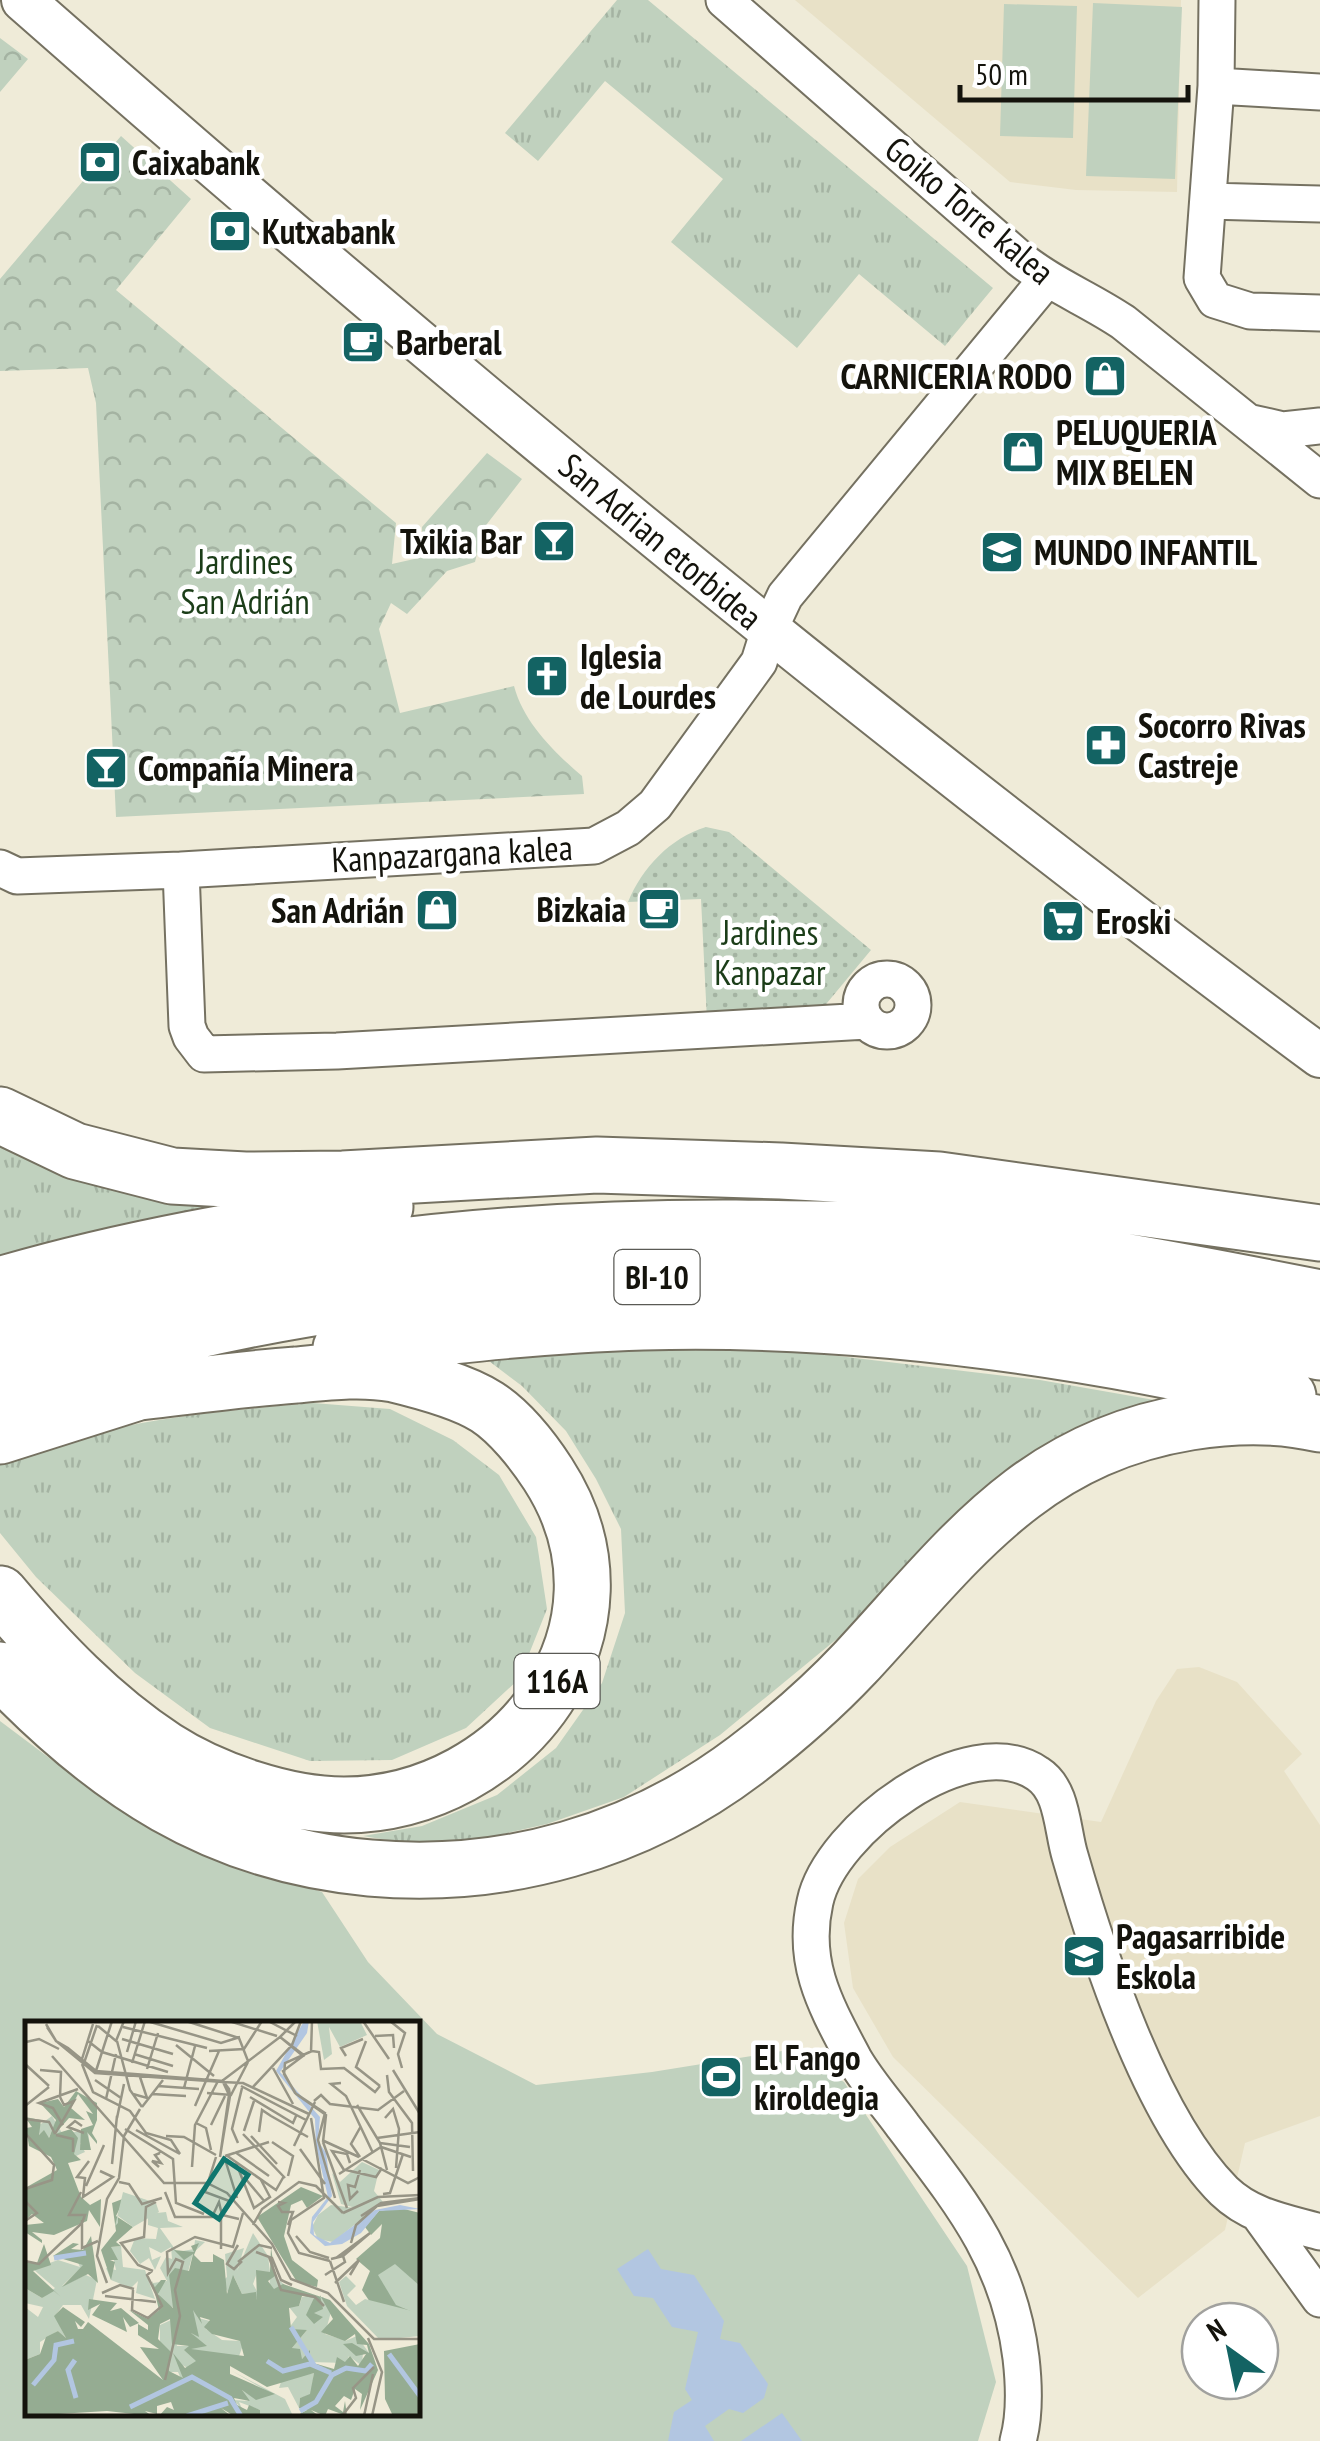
<svg xmlns="http://www.w3.org/2000/svg" width="1320" height="2441" font-family="'PT Sans Narrow',sans-serif">
	<style>
		.built { fill: #e8e1c7 }
		.grass { fill: url(#grass-tufts) }
		.park { fill: url(#park-crowns) }
		.garden { fill: url(#garden-dots) }
		.pitch { fill: #c0d1be; fill-rule: evenodd }
		.water { fill: #b2c6e1 }
		.lines { fill: none; stroke-linecap: round; stroke-linejoin: round }
		.minor-casing { stroke: #757161; stroke-width: 39 }
		.tertiary-casing { stroke: #757161; stroke-width: 46 }
		.motorway-casing { stroke: #757161; stroke-width: 59 }
		.minor { stroke: #fff; stroke-width: 35 }
		.tertiary { stroke: #fff; stroke-width: 42 }
		.motorway { stroke: #fff; stroke-width: 55 }
		.labels { text-anchor: middle; dominant-baseline: central; stroke-width: 9; stroke-linejoin: round; paint-order: stroke }
		.shield { fill: #fff; stroke: #5a5a55; stroke-width: 2.5 }
		.shield-label { font-size: 32px; font-weight: bold; fill: #14130c }
		.poi-label { font-size: 35px; font-weight: bold; fill: #14130c; stroke: #fff; text-anchor: start }
		.street-label { font-size: 35px; fill: #14130c; stroke: #fff }
		.park-label { font-size: 35px; fill: #1b3d18; stroke: #fff }
		.inset-river { fill: none; stroke: #b2c6e1; stroke-width: 5 }
		.inset-road { fill: none; stroke: #979586; stroke-width: 2.5 }
		.view { fill: #0f766e; fill-opacity: 0.15; stroke: #0f766e; stroke-width: 5 }
		.inset-edge { fill: none; stroke: #14130c; stroke-width: 5 }
	</style>
	<defs>
		<pattern id="grass-tufts" width="24" height="20" patternUnits="userSpaceOnUse" patternTransform="scale(2.5)"><rect width="24" height="20" fill="#c0d1be"/><path d="M3 7l-1-3M5 7V3M7 7l1-3M15 17l-1-3M17 17v-4M19 17l1-3" fill="none" stroke="#a4b3a2"/></pattern>
		<pattern id="park-crowns" width="20" height="18" patternUnits="userSpaceOnUse" patternTransform="scale(2.5)"><rect width="20" height="18" fill="#c0d1be"/><path d="M2 6a3 3 0 1 1 6 0M12 15a3 3 0 1 1 6 0" fill="none" stroke="#a4b3a2"/></pattern>
		<pattern id="garden-dots" width="8" height="8" patternUnits="userSpaceOnUse" patternTransform="scale(2.5)"><rect width="8" height="8" fill="#c0d1be"/><path d="M2 2h.1M6 6h.1" fill="none" stroke="#a4b3a2" stroke-width="1.8" stroke-linecap="round"/></pattern>
	</defs>
	<rect width="100%" height="100%" fill="#efebd8"/>
	<path class="built" d="M795,0h386l-4,192 -101,-2 -66,-8z
		M1199,1667l38,15 65,72 -18,17 36,54v291l-75,27 -20,87 -87,68 -245,-241 -40,-69 -9,-65 14,-44 32,-32 70,-45 141,20 55,-121 21,-32z"/>
	<path class="grass" d="M617,0h31l345,288 -48,58 -86,-72 -62,74 -126,-106 52,-63 -118,-98 -67,80 -33,-28z
		M0,1139l271,65 -271,64z
		M763,1347l277,33 120,21 -79,26 -69,39 -49,43 -54,61 -71,68 -118,97 -96,62 -77,27 -88,20h-48l-48,-8 59,-10 75,-31 59,-47 46,-65 23,-70 -4,-84 -25,-50 -30,-48 -44,-45 -41,-31 130,-6z
		M313,1403l77,6 63,31 46,35 37,62 11,72 -28,70 -53,49 -74,32 -82,1 -100,-33 -75,-55 -99,-96 -36,-44v-69c99,-42 206,-52 313,-61z"/>
	<path class="park" d="M0,38l28,21 -28,33z
		M121,136l70,63 -75,91 280,233 -4,41 31,-7 -1,-30 65,-74 35,26 -39,50 -8,33 -28,9 -40,43 -16,-11 -12,26 21,84 114,-27c10,37 40,66 68,90l2,18 -468,23 -20,-414 -8,-35 -88,3v-92z"/>
	<path class="garden" d="M706,827l23,5 142,118 -49,59 -115,11 -6,-121 -73,3c14,-34 42,-64 78,-75z"/>
	<path class="pitch" d="M1093,3l89,4 -7,172 -89,-3z
		M1004,4l73,2 -4,132 -73,-2z
		M0,1721l56,42 102,61 94,44 70,24 46,70 69,72 99,51 116,-13 136,-22 56,32 123,184 29,116 -18,59h-978zM28,2024h390v390h-390z"/>
	<path class="water" d="M648,2249l13,20 33,6 30,46 -4,18 20,4 28,41 -4,14 -21,15 -14,-4 -24,17 9,15h-46l6,-29 18,-12 -7,-11 13,-57 -26,-5 -19,-29 -19,-2 -17,-27z
		M782,2413l20,28h-61z"/>
	<g class="lines">
		<g class="minor-casing">
			<path id="minor" d="M724,0l296,259c32,26 69,40 103,63l197,158
				M1217,0l-1,86 -14,192 13,22 35,11 70,2
				M1216,86l104,6
				M1208,201l112,3
				M1252,423l31,7 37,-4
				M0,868l17,8 164,-6 413,-24 34,-18 27,-23 104,-143 10,-32 16,-34 261,-316
				M181,870l6,156 4,11 13,17 133,-3 530,-30
				M861 1005a26 26 0 1 1 52 0a26 26 0 1 1-52 0Z
				M1260,2216l60,83
				M1018,2441c7,-25 6,-57 3,-83 -12,-98 -60,-156 -118,-232 -16,-22 -35,-43 -49,-67 -28,-53 -53,-95 -39,-157 15,-72 154,-176 223,-128 25,16 24,56 32,82 28,98 82,263 154,335 27,26 61,31 96,41"/>
		</g>
		<g class="tertiary-casing">
			<path id="tertiary" d="M23,0c418,368 849,724 1297,1056"/>
		</g>
		<g class="motorway-casing">
			<path id="motorway" d="M0,1115l75,36 97,25 73,4 98,-1 254,-14 184,6 158,9 381,53
				M0,1285c126,-37 255,-59 385,-78
				M0,1337c227,-83 495,-110 736,-109 67,1 137,0 204,7 128,14 254,38 380,63
				M341,1348c100,-11 201,-23 302,-26 217,-6 434,25 645,74
				M0,1388c235,-85 488,-112 736,-111 68,1 137,0 204,7 128,14 255,39 380,68
				M0,1436l164,-52
				M0,1594c49,58 101,113 165,155 48,31 122,56 179,56 170,-1 304,-177 204,-331 -15,-23 -38,-52 -61,-67 -25,-16 -64,-26 -93,-33 -32,-6 -66,-2 -98,1 -56,4 -111,12 -166,18
				M0,1670c105,110 214,184 370,198 135,12 268,-26 376,-108 38,-29 76,-62 109,-97 103,-111 175,-215 335,-241 44,-7 87,-8 130,2"/>
		</g>
		<use href="#minor" class="minor"/>
		<use href="#tertiary" class="tertiary"/>
		<use href="#motorway" class="motorway"/>
	</g>
	<defs>
		<g id="bank-square" transform="scale(2.25)"><rect x="-9" y="-9" width="18" height="18" rx="4" fill="#136363" stroke="#fff"/><path d="M-6-4H6V4H-6ZM0-2.3a2.3 2.3 0 1 0 0 4.6a2.3 2.3 0 1 0 0-4.6Z" fill="#fff"/></g>
		<g id="cafe-square" transform="scale(2.25)"><rect x="-9" y="-9" width="18" height="18" rx="4" fill="#136363" stroke="#fff"/><path d="M-5.5-4.5H6V0H3Q3 3.5 0 3.5H-2.5Q-5.5 3.5-5.5 0ZM3-3.2v2h1.7v-2ZM-6 4.5H4V6H-6Z" fill="#fff"/></g>
		<g id="shop-square" transform="scale(2.25)"><rect x="-9" y="-9" width="18" height="18" rx="4" fill="#136363" stroke="#fff"/><path d="M-5-2.5h2.3a2.7 3.5 0 0 1 5.4 0H5L5.5 6h-11ZM-1.5-2.5h3a1.5 2.3 0 0 0-3 0Z" fill="#fff"/></g>
		<g id="bar-square" transform="scale(2.25)"><rect x="-9" y="-9" width="18" height="18" rx="4" fill="#136363" stroke="#fff"/><path d="M-6-5H6L.8 .8V4.5H3.5V6h-7V4.5H-.8V.8Z" fill="#fff"/></g>
		<g id="school-square" transform="scale(2.25)"><rect x="-9" y="-9" width="18" height="18" rx="4" fill="#136363" stroke="#fff"/><path d="M0-5L7-2L0 1L-7-2ZM-4 1L0 2.5L4 1V4Q0 6-4 4Z" fill="#fff"/></g>
		<g id="church-square" transform="scale(2.25)"><rect x="-9" y="-9" width="18" height="18" rx="4" fill="#136363" stroke="#fff"/><path d="M-1.2-6h2.4v3.5h3.3v2.4h-3.3V6h-2.4V-.1h-3.3v-2.4h3.3Z" fill="#fff"/></g>
		<g id="pharmacy-square" transform="scale(2.25)"><rect x="-9" y="-9" width="18" height="18" rx="4" fill="#136363" stroke="#fff"/><path d="M-2-6h4v4h4v4h-4v4h-4v-4h-4v-4h4Z" fill="#fff"/></g>
		<g id="supermarket-square" transform="scale(2.25)"><rect x="-9" y="-9" width="18" height="18" rx="4" fill="#136363" stroke="#fff"/><path d="M-6-5.5h2.5l.6 2H6L4.5 2H-2.5L-4.4-4H-6ZM-1.5 3.2a1.3 1.3 0 1 0 .1 0ZM3 3.2a1.3 1.3 0 1 0 .1 0Z" fill="#fff"/></g>
		<g id="stadium-square" transform="scale(2.25)"><rect x="-9" y="-9" width="18" height="18" rx="4" fill="#136363" stroke="#fff"/><path d="M0-5a6.5 5 0 1 0 0 10a6.5 5 0 1 0 0-10ZM-3.5-1.8h7v3.6h-7Z" fill="#fff"/></g>
	</defs>
	<g fill-rule="evenodd">
		<use href="#bank-square" x="100" y="162"/>
		<use href="#bank-square" x="230" y="231"/>
		<use href="#cafe-square" x="363" y="342"/>
		<use href="#shop-square" x="1105" y="376"/>
		<use href="#shop-square" x="1023" y="452"/>
		<use href="#bar-square" x="554" y="541"/>
		<use href="#school-square" x="1002" y="552"/>
		<use href="#church-square" x="547" y="676"/>
		<use href="#pharmacy-square" x="1106" y="745"/>
		<use href="#bar-square" x="106" y="768"/>
		<use href="#cafe-square" x="659" y="909"/>
		<use href="#shop-square" x="437" y="910"/>
		<use href="#supermarket-square" x="1063" y="921"/>
		<use href="#school-square" x="1084" y="1956"/>
		<use href="#stadium-square" x="721" y="2077"/>
	</g>
	<g class="labels">
		<g class="shield">
			<rect x="614.5" y="1250" width="85" height="54" rx="8"/>
			<rect x="514.5" y="1654" width="85" height="54" rx="8"/>
		</g>
		<g class="shield-label">
			<text x="657" y="1277">BI-10</text>
			<text x="557" y="1681">116A</text>
		</g>
		<g class="poi-label">
			<text x="132" y="162">Caixabank</text>
			<text x="262" y="231">Kutxabank</text>
			<text x="396" y="342">Barberal</text>
			<text x="1072" y="376" text-anchor="end">CARNICERIA RODO</text>
			<text x="1056" y="432">PELUQUERIA<tspan x="1056" dy="40">MIX BELEN</tspan></text>
			<text x="522" y="541" text-anchor="end">Txikia Bar</text>
			<text x="1034" y="552">MUNDO INFANTIL</text>
			<text x="580" y="656">Iglesia<tspan x="580" dy="40">de Lourdes</tspan></text>
			<text x="1138" y="725">Socorro Rivas<tspan x="1138" dy="40">Castreje</tspan></text>
			<text x="138" y="768">Compañía Minera</text>
			<text x="626" y="909" text-anchor="end">Bizkaia</text>
			<text x="404" y="910" text-anchor="end">San Adrián</text>
			<text x="1096" y="921">Eroski</text>
			<text x="1116" y="1936">Pagasarribide<tspan x="1116" dy="40">Eskola</tspan></text>
			<text x="754" y="2057">El Fango<tspan x="754" dy="40">kiroldegia</tspan></text>
		</g>
		<g class="street-label">
			<text transform="translate(970 210) rotate(40)">Goiko Torre kalea</text>
			<text transform="translate(661 541) rotate(40)">San Adrian etorbidea</text>
			<text transform="translate(452 853) rotate(-3)">Kanpazargana kalea</text>
		</g>
		<g class="park-label">
			<text x="245" y="561">Jardines<tspan x="245" dy="40">San Adrián</tspan></text>
			<text x="770" y="932">Jardines<tspan x="770" dy="40">Kanpazar</tspan></text>
		</g>
	</g>
	<g transform="translate(25 2021)">
		<rect width="395" height="395" fill="#efebd8"/>
		<path d="M27,95l10,17 26,-2 2,15 -10,-3 5,9 -9,4 -8,-6 2,10 -8,2 -11,-7 6,-10 -12,-4 7,-1 1,-5 6,9 -4,-19 -7,14 -8,-1 -2,-12zM141,191l2,9 15,6 -23,1 17,24 17,-3 1,-9 10,2 -12,11 -5,19 6,7 -15,1v30l-16,-7 -10,-20 14,-2 -7,-13 6,-11 6,2 -1,-12 -10,6 -12,-6 3,13 9,-4 -6,14 -6,-12 -9,6 -10,-13 5,-13 21,1 2,-11 -10,-3v-11zM228,212l15,23 2,16 17,15 -16,9 -2,-23h-12l-4,11 6,11 -4,5v-7l-13,1 -8,-17 -5,17 -6,-10 -6,2 10,-9 -2,-23 19,-6 -7,23zM96,225l2,21 22,3 10,29 -19,-6 2,-12 -7,7 -20,-8 -5,-12 10,2 -5,-23zM61,233l3,14 -6,-2 -21,20 24,-11 11,5 -8,39 -8,-14h-18l-8,11 11,22 -8,-7 -18,11v12l-15,6v-53l13,10 5,-10 -18,-4v-15l17,10 13,-10 -22,-19 25,-9 22,7 -5,-11zM163,263l10,34 12,3 -4,8 16,11 18,1 3,4 -5,14 -22,-1 7,17 -18,-1 -9,-12 -8,6 -8,-4 7,12 -6,3 -3,-7h-9l2,-20 -11,-6v-21l11,-5 6,26h28l-10,-5 -7,-19zM277,276h21l9,11 -7,26 16,5 1,-5 3,7 12,-5 12,17 -6,-1 -1,14 -13,-10 -3,7 -36,-1 1,-4 -3,-6 -6,7 -10,-11 15,-18 -12,3 -34,-11 14,-19 12,8 2,17 8,-11 -8,-10 10,-1zM207,350l53,28 8,17h-36l3,-6 -21,-8 4,9 -9,-11 14,1 -6,-11 15,9 15,-5zM289,352l-3,22 -11,3 -1,10 -11,-21 -9,1 3,-9z" fill="#c0d1be"/>
		<path d="M51,70l21,12v17l-5,13 5,8v3l-10,-12 4,18h-11l1,-21 12,-4 -7,-14 7,3 -15,-20 -7,14 14,12 -16,-2 -14,16 16,-5 7,9 -4,16 7,6 -13,3 13,34 9,8 11,-6 -1,28 -11,-17 -2,11 -33,14 -22,-3 10,8v3l-17,-11v-7l19,-2 -12,-9 -7,7v-33l32,-18 -6,-13 -22,-11 -3,-18 6,-1 -7,-10 16,3 -2,15 5,-5 5,8 7,-18 -16,-17 18,-4 6,8zM276,166l22,9 -16,12 -5,-8 -11,5 -7,31 8,24 26,20 -1,7 -20,-5 -40,-65zM100,177l-9,18 17,11 -17,15 5,4 -10,1 7,13h-8l5,2 -4,18 -10,-30 15,-19 -4,-28zM375,187l20,5v100l-48,-8 -10,-15 8,-19 -14,-12 24,-21 2,-14 -11,11 -6,-8 14,-16zM66,215l7,47 -10,-9 -26,13 21,-22 -30,-9 20,-13 6,1 -8,5 12,1zM174,222l-5,12 7,7h12v-8l11,6 3,34 6,-19 9,19 14,-2 1,8 -1,-30 14,2 1,-25 5,36 -1,-7 -7,5 6,8 9,-5 47,16 39,44 9,26 -18,40 2,-16 -7,-5 -4,11 -7,-4 -9,10 8,6 2,-11 2,15 -19,-7 -3,7 -14,-6 8,6h-23l11,-6 -8,-2 1,-10 10,-4 4,-21 -47,14 -37,-21v8l45,20 -19,6 -14,-10 8,11 -16,-3 3,7 10,5 2,-5 11,5v4l-26,2 -13,-8 10,8h-72l8,-9 7,3 -3,-8 -14,4v8l-12,-3 7,5 -45,-5 -81,5 -1,-56 15,-6 6,-17 12,-6 8,7 -12,-22 9,-9 22,15 -4,5 -6,-6 3,8h5l5,-7 75,58 -23,-33 19,2 -21,-14v-11l10,6v-5l-19,-15 19,9 11,-9 -7,-29 3,6 6,-7h5l-8,14 15,14 -4,-33 6,-7 14,3 4,-17 -9,6 -10,-10 20,2 -3,-6zM295,274l13,24 -12,13 24,9 10,-7 2,10 10,1 2,8 -17,-10 -9,1 13,12 10,-2 -8,12 -8,-10 -5,6 -8,-5 -3,12 -24,-7v-12l-8,9 -2,-10 -8,-1 15,-18 -16,-1 -2,-21 10,-2 3,-10 12,2 -8,17 8,9 9,-7 -9,-4 9,-4zM168,289l9,14 -2,-7 10,3 -6,7 8,7 28,7 4,15 -53,-7 16,-3 -16,-13 8,4zM145,298l2,25 17,2 -5,4 12,11 -11,7 -12,-15 10,25 -14,-7 2,-19 -13,-13 2,-15zM19,223l7,21 -18,6 28,26 -7,-6 -12,7 -17,-10v-27l12,2zM64,278l28,4 -7,8 11,-3 18,15 -9,4 -7,-10 4,15 -35,-17 8,-11 -12,6zM395,323v72h-27l-8,-17 -1,-48z" fill="#95ac92" fill-rule="evenodd"/>
		<path d="M292,0h43l7,14 -27,12 -11,-20 3,27 -8,6zM337,141l17,8 -5,21 9,11 -50,40 -15,-3 -6,-12 6,-12 13,-10 25,3 -15,-4 -9,-31 8,9zM98,171l33,11 3,9 -26,15 -15,-11v7l-3,3zM321,255l10,10 -9,9 9,10 9,-6 55,14v23l-40,4 -33,-34 -8,-24z" fill="#c0d1be"/>
		<path d="M370,243l25,22v29l-24,-10 -18,-30z" fill="#c0d1be"/>
		<path d="M279,0h5l-2,12 -27,39 40,45 -2,24 8,12 6,43 -19,26 1,13 16,8 45,-33 25,-5 20,4 -41,2 -18,22 -19,11 -17,2 -15,-13 2,-16 16,-20 -12,-51 -1,-27 -39,-48z" fill="#b2c6e1"/>
		<path class="inset-river" d="M29,237l32,-5M266,306l23,38M364,333l31,42M50,339l-7,10 8,28M242,340l16,10 27,-7 21,9M8,364l21,-25 2,-15 18,-4M105,386l62,-30 38,21 11,18M275,390l16,-9 16,-27 14,-7 20,3 6,-7M162,395l41,-13"/>
		<path class="inset-road" d="M122,0l74,22 19,-6M161,0l53,17 9,23M204,0l48,15M243,0l29,15M271,0l-16,16 23,19 -20,15 12,22 30,20 -7,27 17,58M338,0l26,38M365,0l15,12 -7,21 4,14M21,3l10,17 12,7 28,23 127,10 6,8 1,7 -10,61 9,-62 -6,-13 -128,-9 -39,-32 -9,-14M72,4l-13,38 13,9 47,3M73,5l18,15 8,-20M98,6l84,21M350,15l18,-1 1,13M255,16l25,19M97,18l51,15M63,20l14,11 66,20M92,20l13,49 12,17M341,20l-10,26 24,19M1,21l13,-3 20,10M151,24l38,31M184,30l35,-2 18,-28M287,30l7,1 2,17 23,-1 31,24 5,-6M102,31l9,-31M286,31l1,-31M109,33l39,12M27,35l112,127h43l20,10 45,51 19,35 37,14 46,46h46M321,35l-5,-8 22,-9M57,38l11,-35M107,42l13,-42M0,43l24,22M57,43l11,28 37,19 16,22 25,7 9,14M248,47l20,36M122,48l11,-36M15,49l21,2 -1,25M368,49l27,44M70,53l17,-53M259,53l12,20 30,21 -3,27M259,54l1,-12 27,-12M362,54l2,17 23,31 1,48M70,59l26,18M197,60l58,-44M197,61l21,1 66,31M316,62l-10,1 15,12 27,57M133,65l41,3M216,65l65,34M159,67l11,-42M227,67l40,-43 9,-24M182,72l24,2 17,-33M108,73l14,4 -7,-21M127,73l34,2M225,76l43,26 3,-7M81,78l10,-45M289,80l7,-6 9,9 48,6 26,-19M332,84l23,38 7,27M0,85l24,-19M170,85l24,-55M117,86l21,-27M246,95l37,21M92,97l7,-34M286,97l13,80 -33,22 -3,13 11,20 31,8M360,97l8,-9 6,20 -3,39M0,98l24,3 6,12M171,102l10,5 5,22M38,104l-10,-17 -14,-5 39,-14M186,104l14,-29M57,105l-7,-5 -7,6 16,6M100,108l48,30 3,44 28,11M111,109l44,24M219,110l10,-30M234,111l3,-22 9,6M0,112l29,32 -2,15 -27,9M30,113l19,-33 -10,4 -4,-8M218,113l42,44M31,114l17,4v13M141,115l18,1 32,18M226,115l26,28M352,117l43,-6M299,120l35,16M247,121l21,14 -5,20M298,121l24,66M213,122l-6,-14 10,-41M355,122l30,4M269,125l21,-44M275,128l25,35M210,131l34,24M201,134l50,35 8,-14M199,135l13,42M200,135l44,-14M191,136l-11,35 27,10M335,136l-9,-13 10,-18M337,138l46,24 12,-6M64,140l-12,16 8,1 -2,19 30,-20 -13,-6M211,142l18,45 16,-11 -9,-17M87,143l5,-48M134,146l-7,-6 9,2 -6,-8 5,-2M167,146l3,-42 23,-44M319,149l-12,-19 15,3 3,9M321,149l30,7 6,-9M314,153l42,-27 30,10M219,156l21,25M94,161l10,2 13,20 20,-6M61,165l18,-41M333,170l-8,8 -2,-14 7,2 5,-17M140,171l10,25h37l7,-15 3,13 17,4M358,173l7,-1 13,-39M0,180l12,12 -12,8M253,181l6,1 -6,3 4,6h11l-5,13M318,192l35,-16 42,-2M196,193v35M336,195l20,-13 39,-5M57,199v28l16,-7M228,204l9,-16 37,-27 17,4 27,27M271,215l14,16 19,6M326,222l5,-18 21,-19 43,-7M213,224l-11,19 7,5 8,-8M231,231l16,6 9,22 11,5M244,236l12,33 34,7 9,9M306,238l12,-3 27,-23 -34,25M0,240l14,3 43,-41 3,-8h-16l12,-23M305,240l14,41M213,241l21,-17 13,3M128,250l-15,-6 -17,-22 23,-6 2,-30 10,-5M300,254l20,-13 -2,-6M82,262l-10,-27 10,-57 12,-21 5,-42 16,-27M310,262l24,-23 -9,15M108,269l-1,20 16,8 14,-12 -15,-31 5,-4M77,272l18,-8 14,4M80,275l51,6M343,317l14,34 -10,44M140,359l15,-64 -5,-26 8,-28 -7,-3 -8,14 -1,-21 28,-15 38,10 10,-34M317,395l14,-18 -3,-10 21,-21M339,395l9,-42"/>
		<path class="view" d="M199,138l24,16 -29,44 -24,-16z"/>
		<rect width="395" height="395" class="inset-edge"/>
	</g>
	<g transform="translate(1230 2351) rotate(327)"><circle r="48" fill="#ffffff" stroke="#a1a19e" stroke-width="2.5"/>
	<path d="M0-8L18 38L0 25L-18 38Z" fill="#136363"/>
	<text y="-15" font-size="28" font-weight="bold" text-anchor="middle" fill="#14130c">N</text>
	</g>
	<path d="M960 85v15h228v-15" fill="none" stroke="#14130c" stroke-width="5"/>
	<text x="975" y="85" font-size="30" fill="#14130c" stroke="#ffffff" stroke-width="8" paint-order="stroke">50 m</text>
</svg>
